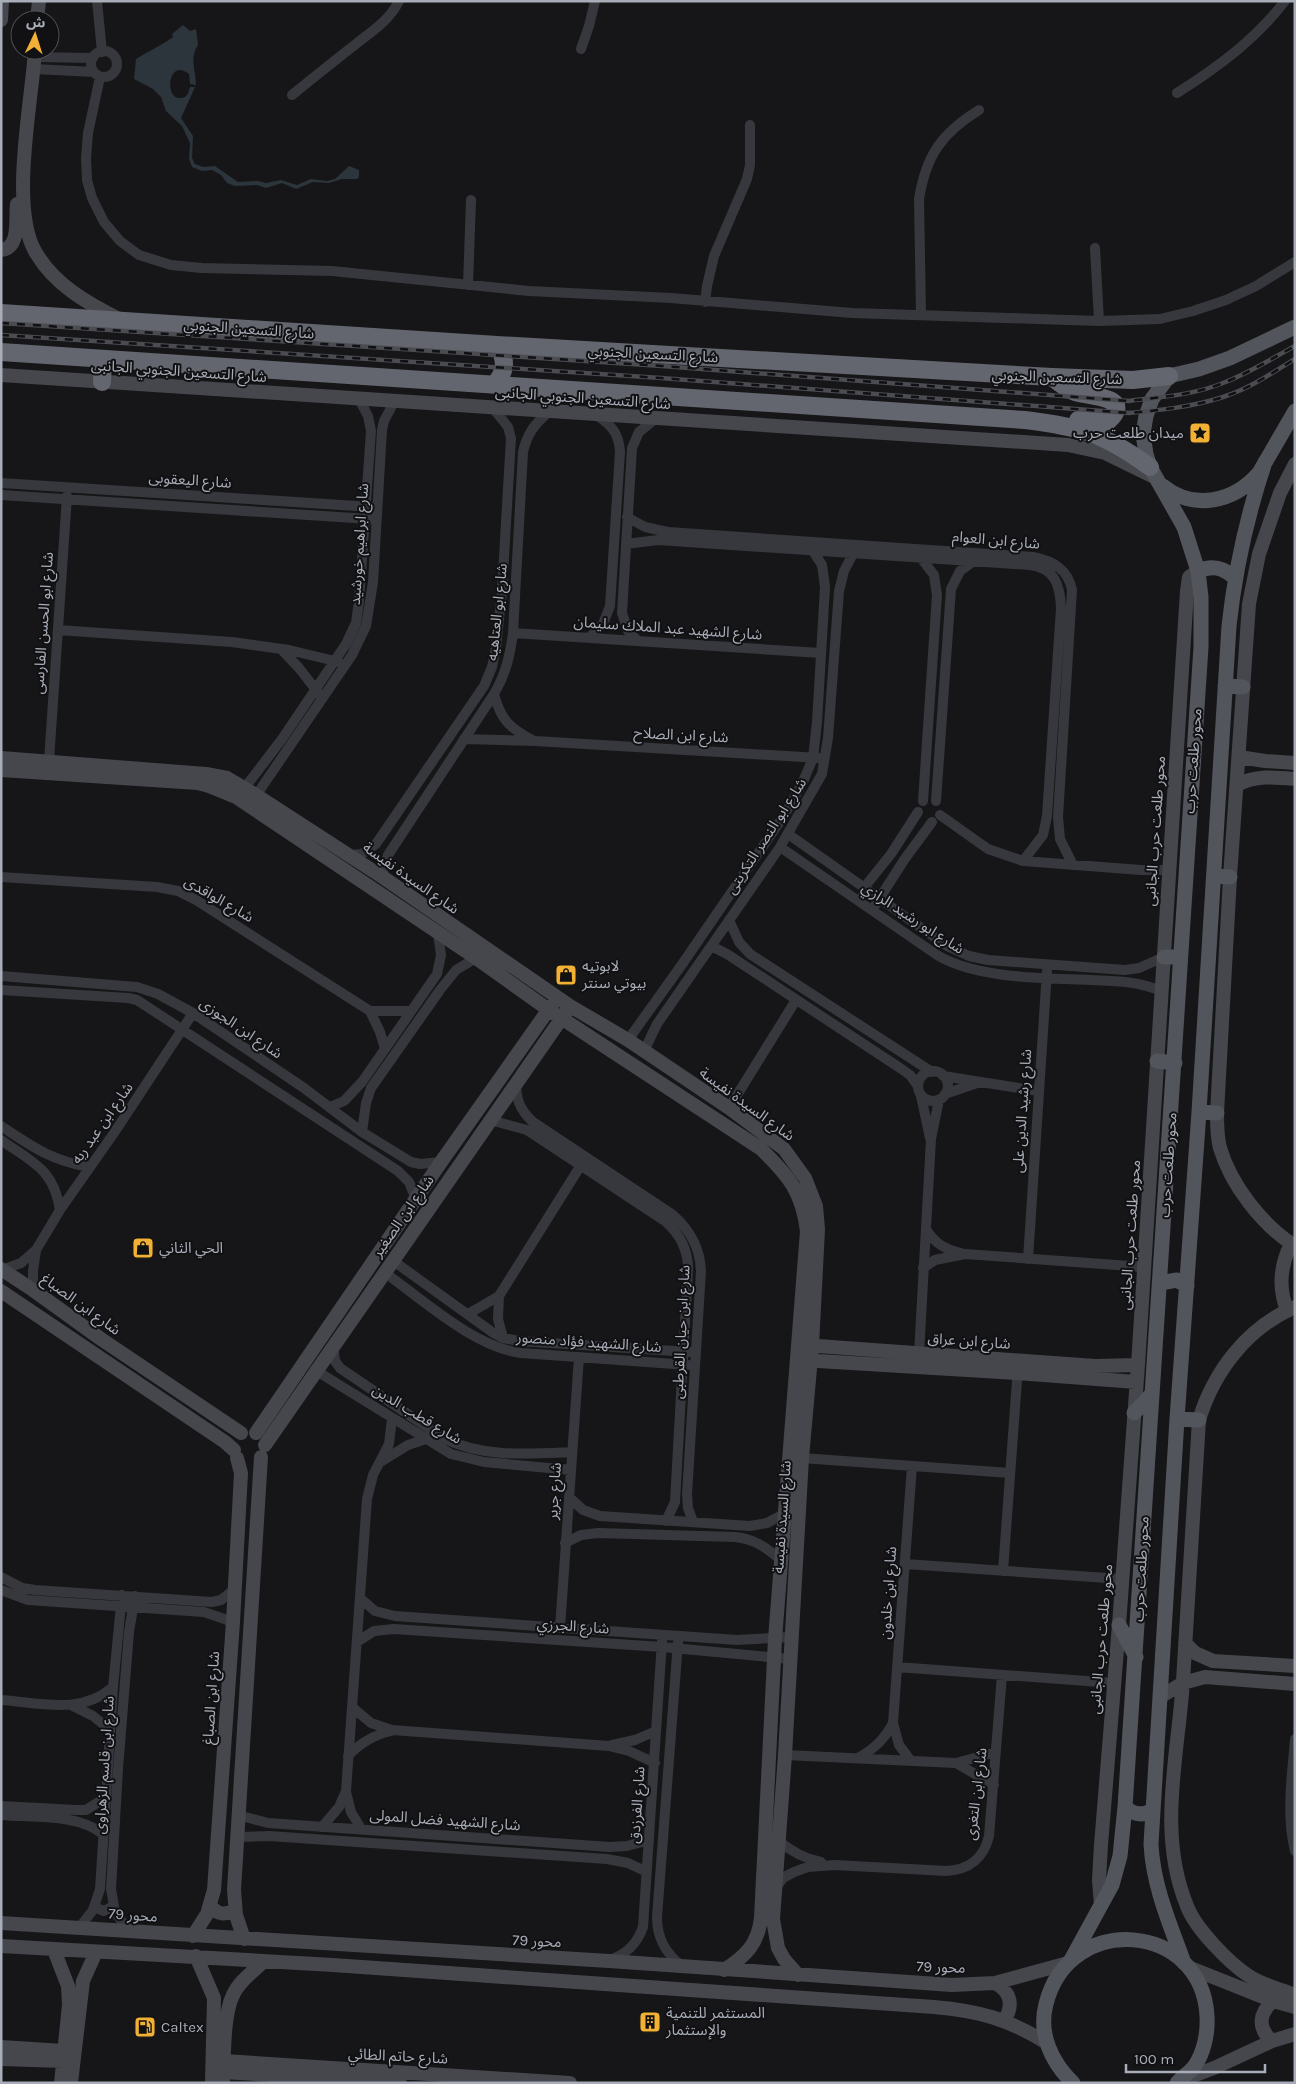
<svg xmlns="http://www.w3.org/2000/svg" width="1296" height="2084" font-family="Karla,'Noto Sans Arabic',sans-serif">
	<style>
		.water { fill: #2c353c }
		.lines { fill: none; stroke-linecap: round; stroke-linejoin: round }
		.street { stroke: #37383d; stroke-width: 10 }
		.secondary { stroke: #45474d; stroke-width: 14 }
		.primary { stroke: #53555c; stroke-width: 15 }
		.highway { stroke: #63666e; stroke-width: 18 }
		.rail-casing { stroke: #4a4c52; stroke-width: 4.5 }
		.rail { stroke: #111113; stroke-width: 2.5; stroke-dasharray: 8; stroke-linecap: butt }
		.labels { text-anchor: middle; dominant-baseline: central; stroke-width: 4; stroke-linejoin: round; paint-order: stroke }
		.street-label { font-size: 15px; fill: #a8adb8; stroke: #111113 }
		.poi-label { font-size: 15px; fill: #a8adb8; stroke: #111113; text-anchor: start }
	</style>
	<rect width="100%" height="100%" fill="#161618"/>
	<path class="water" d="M183,25l7,6 6,-2 2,16c-9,13 -2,26 -2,40l-6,-1 -1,-10c-21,-17 -25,25 -9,24 8,0 8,-5 10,-11h5l-14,31 12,18 -1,22 3,6 8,3 12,-1 23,16 20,-1 8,2 15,-3 16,5 14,-6 16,2 8,-2 14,-13 10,4v7l-2,2h-15l-13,4 -16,-1 -17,7 -14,-6 -16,5 -9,-3 -22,1 -8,-3 -6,-8 -9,-5 -10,1 -10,-4 -3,-8 1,-16 -8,-17 -16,-15 -5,-14 -8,-8 -19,-10 2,-20c12,-8 25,-13 37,-22l-1,-3z"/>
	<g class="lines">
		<path class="street" d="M97,1l5,51
			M581,49l8,-23 6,-25
			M91 64a13 13 0 1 1 26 0a13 13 0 1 1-26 0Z
			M35,57l58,1
			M34,69l60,3
			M100,77l-12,56 -2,25 1,22 5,18 12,24 16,19 19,14 32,10 31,3 130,3 197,20 142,7 181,15 247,8 61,-2 33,-8 33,-11 30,-14 39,-24
			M1177,93c41,-26 78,-53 108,-92
			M292,95c21,-17 42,-34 64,-51 16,-13 33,-23 43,-43
			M1095,248l4,73
			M468,285l3,-85
			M705,302l2,-16 7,-30 33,-77 3,-14v-40
			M921,314l-2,-115c7,-44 23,-66 60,-89
			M1,483l371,24
			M1,495l368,24
			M627,517l18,10 23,5 365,25c20,4 35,12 39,33l-14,227 2,22 13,26
			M626,544l32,-4 372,25c25,3 30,20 31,43l-14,208 -4,19 -20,26
			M921,558l13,17 3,20 -14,206
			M58,630l174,12 57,8 50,12
			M513,633l308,20
			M589,638l14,-14 7,-18 10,-154c-1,-18 -8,-27 -24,-37
			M638,641l-10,-10 -6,-18 10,-165 7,-16 16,-13
			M281,649l18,19 21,27
			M494,694c7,27 16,34 40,47
			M464,739l71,2 284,17
			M49,761l18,-265
			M240,794l42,-55 64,-95 10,-21 3,-22 12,-170 -3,-15 -9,-17
			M253,800l99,-145 14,-29 7,-44 9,-152 2,-9 10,-19
			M936,801l15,-212 9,-18 14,-10
			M940,815l48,34 35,12 118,9h28
			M788,834l159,112 22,10 19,4 137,10 14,-2 25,-11
			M780,847l157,108c40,24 106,23 153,25 25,1 48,1 71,11
			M350,855l12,-1 14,-10 108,-158 8,-19 4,-19 6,-57 9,-153 -3,-11 -15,-19
			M1,877l156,10 21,4 18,9 174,111h41
			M384,878l-1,-7 5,-16 106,-161c12,-20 16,-39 19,-61l10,-181c4,-18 12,-29 26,-40
			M863,894l4,-10 24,-30 27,-42
			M872,910l32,-50 28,-38
			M729,920l10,22 11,12 182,118
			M711,946l16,8 173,114 10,7 8,11
			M1,976l136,11 21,7 35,19 111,75 58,44 49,30 9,2 21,-2
			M1,990l127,8 9,2 261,171 11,11 7,17
			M370,1011l10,21 5,17
			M628,1040l55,-77 100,-146 19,-33 11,-26 4,-36 8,-135 -3,-22 -9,-14
			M644,1051l13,-27 123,-177 42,-73 6,-36 11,-147 5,-20 9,-17v-5
			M918 1086a15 15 0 1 1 30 0a15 15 0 1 1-30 0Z
			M943,1076l95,15
			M516,1082c0,18 4,28 17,40l140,93c17,15 27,32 28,56l-14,223 1,14 5,14
			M945,1094l35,-12
			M921,1096l9,42
			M330,1107l14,-6 18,-19 75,-108 4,-19 -3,-21
			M729,1108l67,-108
			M490,1120l37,10 138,91c15,13 23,28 23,48l-13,233 -9,19
			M1,1126c32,21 49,34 88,41
			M362,1132l4,-29 5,-15 69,-98 16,-20 20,-12
			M1,1140c31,22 53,29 59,70
			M926,1229c9,15 19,20 35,24
			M1028,1259l19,-288
			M392,1260l100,72 11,6 16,3 171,11
			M923,1268l12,-8 30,-6 179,13
			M2,1270l19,-7 15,-13 24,-40 54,-77 79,-120
			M384,1272c39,28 90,75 137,81l167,12
			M33,1290v-19l3,-21
			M499,1296l-1,23 5,19
			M468,1314l31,-18 82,-131
			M333,1345l2,16 5,7 103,70c40,20 86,16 129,14
			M919,1354l12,-215 8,-39
			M315,1370l136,84 33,8 87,8
			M802,1458l208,15
			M382,1461l26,-16 18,-6
			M569,1497l14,13 17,6 150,10 17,-3 17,-9
			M565,1543l16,-8 17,-2 137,4c20,2 32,11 47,24
			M905,1564l217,15
			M1003,1571l15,-204
			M1,1577l21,11 13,2 177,12 9,-2 14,-11
			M1,1590l27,10 176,12 29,10
			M360,1598l15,13 20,5 342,24 54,-3
			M560,1628l19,-271
			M357,1642l17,-11 20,-2 268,18 128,12
			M678,1642l-21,275c0,21 8,36 25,49
			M897,1667l216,16
			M1,1700c40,3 80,15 112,-13
			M73,1706l20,10 17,14
			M352,1707l19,16 21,7 217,16 20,5 26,12
			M1295,1739c-3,37 -9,76 0,112
			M612,1745l23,-5 21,-9
			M785,1755l171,8 40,-11
			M348,1756c12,-13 26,-21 43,-25
			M858,1758c16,-9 26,-18 35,-35
			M911,1761l-12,-16 -6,-22 19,-257
			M956,1763l38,22
			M346,1792l5,20 11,18
			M1,1806l75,4h10l19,-12
			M1,1815c32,3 76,-2 102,19
			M238,1815l30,8 342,24 17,-1 22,-6
			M322,1827l17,-20 7,-16 21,-292 6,-24 16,-31 3,-26
			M237,1837l32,-1 338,23 21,4 19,9
			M779,1841c13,11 26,18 42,21
			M775,1889l8,-11 11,-6 14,-5 27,-2 111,6c23,-1 38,-13 43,-35l13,-161
			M94,1907l10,4 9,-5
			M79,1928l14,-18 7,-21 13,-202 9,-92
			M129,1931l-14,-19 -4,-23 7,-120 11,-137 6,-36
			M610,1960c17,-6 27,-16 33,-33l19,-286"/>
		<path class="secondary" d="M1,20l1,-19
			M37,20l2,-19
			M35,50c-3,52 -26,159 1,203 19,32 51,50 83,66
			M1,250c20,-2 14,-32 16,-46
			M1,375l1067,70 37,8 47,23
			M1295,464l-15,29 -21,61 -10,50 -19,273 -13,236c0,11 0,24 3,35 11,37 42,77 75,98
			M1239,757l26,4 30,2
			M1,758l205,16 21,4 29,17 128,83 186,128 58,34 101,68 55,41 21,29 11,28 2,23 -6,117 -10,112 -17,297 -12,164 5,29 6,11 14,16
			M1,770l197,13 11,3 27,11 240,161 73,52 212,139c28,27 41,43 46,82l-32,408 -14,279c-3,26 -15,38 -37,52
			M1237,785c19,-10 37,-8 58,-6
			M1,1269l32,21 68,49 140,94
			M1,1291l224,151 9,8
			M1295,1307c-48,21 -81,64 -96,113 -6,87 -10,174 -16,261 -5,76 -26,152 4,225 8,22 42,57 62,70 14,9 31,13 46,19
			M1287,1310c-9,-23 -7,-44 4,-66
			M804,1345l291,21 43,-1
			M801,1360l216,13 119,9
			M256,1433l185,-271 113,-160
			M265,1445l301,-433
			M1185,1643l10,10 18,8 82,5
			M1160,1697l23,-14 22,-6 90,7
			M210,1905c7,10 16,11 25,4
			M1101,1906l-2,-26 2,-35 18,-220 19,-260 49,-774 2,-14 9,-6
			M1,1923l608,38 343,24 43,-2 73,-20
			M193,1936l14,-22 7,-24 19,-268 8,-149 -4,-15
			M244,1939l-8,-24 -2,-25 27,-433
			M1,1946l332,19 601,42c46,4 74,12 113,36
			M54,1950l14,36 1,19 -8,78
			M196,1956l18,42 -2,85
			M1188,1967l85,34 22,6
			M995,1983c16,9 19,22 9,38
			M1272,2041c-15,-13 -13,-28 1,-40
			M1,2047l63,4 10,6 -11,4 -62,-2
			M224,2061l346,22
			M223,2072l177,11
			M1182,2080l32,-12 58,-27 23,-7
			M71,2083l12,-102 13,-29
			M223,2083c1,-24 0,-68 10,-88 6,-14 21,-24 31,-34"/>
		<path class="primary" d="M1163,486c31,25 71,16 96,-13l36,-62
			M1198,571c14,-6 25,-4 37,7
			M1225,686l18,1
			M1214,876l16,1
			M1164,957h16
			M1157,1061l18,2
			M1199,1112l18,1
			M1160,1283l17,-3 10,6
			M1134,1413l17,-18
			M1177,1419l22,1
			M1119,1625l17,32
			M1125,1807c9,8 18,9 28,3
			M1071,1960l41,-75 8,-29 5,-49 76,-1160v-50l-3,-26 -14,-44 -34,-60 -4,-13 -3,-20 3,-18 6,-17 17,-23 30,-7 31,-11 65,-31
			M1184,1963c-14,-39 -31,-77 -33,-119l26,-425 22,-307 30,-486c6,-56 18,-110 36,-164
			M1073,2083c-21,-20 -35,-49 -27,-79 23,-93 156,-82 161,12 1,17 -3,37 -13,51 -5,6 -12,10 -17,16"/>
		<path class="highway" d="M1,313l496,32 555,32 81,3 36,-4
			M1,352l1024,68c57,7 78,13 125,47
			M1052,377c7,6 14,12 23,15 11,4 61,4 33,29l-30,-1
			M102,382l1,-22
			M494,385c12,-13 13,-26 3,-40"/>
		<g class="rail-casing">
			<path id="rail" d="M1,323l661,43 467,35c32,-4 65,-6 94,-18 26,-10 48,-24 72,-37
				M1,335l660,43 468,35c32,-3 63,-6 94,-16 26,-8 49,-24 72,-38"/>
		</g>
		<use href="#rail" class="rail"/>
	</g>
	<defs>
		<g id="sight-square" transform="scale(1.125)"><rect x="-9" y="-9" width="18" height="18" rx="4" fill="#f2b134" stroke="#111113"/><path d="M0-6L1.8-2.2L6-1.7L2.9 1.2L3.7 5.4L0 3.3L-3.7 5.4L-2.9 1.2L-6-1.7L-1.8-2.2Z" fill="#111"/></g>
		<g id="shop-square" transform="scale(1.125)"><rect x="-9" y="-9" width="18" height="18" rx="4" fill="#f2b134" stroke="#111113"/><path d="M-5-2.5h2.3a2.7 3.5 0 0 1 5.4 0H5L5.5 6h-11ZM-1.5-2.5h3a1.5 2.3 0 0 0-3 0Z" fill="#111"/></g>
		<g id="building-square" transform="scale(1.125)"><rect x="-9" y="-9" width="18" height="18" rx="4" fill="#f2b134" stroke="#111113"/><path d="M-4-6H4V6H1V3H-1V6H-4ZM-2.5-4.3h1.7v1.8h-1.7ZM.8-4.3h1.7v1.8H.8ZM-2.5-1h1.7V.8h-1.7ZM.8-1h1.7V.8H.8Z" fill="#111"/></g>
		<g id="fuel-square" transform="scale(1.125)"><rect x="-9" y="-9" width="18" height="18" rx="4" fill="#f2b134" stroke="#111113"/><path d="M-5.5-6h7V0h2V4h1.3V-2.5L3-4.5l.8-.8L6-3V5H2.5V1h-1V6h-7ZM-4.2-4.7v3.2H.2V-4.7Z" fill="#111"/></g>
	</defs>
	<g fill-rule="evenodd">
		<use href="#sight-square" x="1200" y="433"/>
		<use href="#shop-square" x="566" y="975"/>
		<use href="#shop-square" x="143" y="1248"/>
		<use href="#building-square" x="650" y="2022"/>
		<use href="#fuel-square" x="145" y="2027"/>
	</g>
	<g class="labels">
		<g class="street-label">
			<text transform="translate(249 329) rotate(4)">شارع التسعين الجنوبي</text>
			<text transform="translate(653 354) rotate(3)">شارع التسعين الجنوبي</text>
			<text transform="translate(179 371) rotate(4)">شارع التسعين الجنوبي الجانبى</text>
			<text transform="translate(1057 377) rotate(2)">شارع التسعين الجنوبي</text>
			<text transform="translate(583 398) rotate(4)">شارع التسعين الجنوبي الجانبى</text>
			<text transform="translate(190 480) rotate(4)">شارع اليعقوبى</text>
			<text transform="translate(996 540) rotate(5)">شارع ابن العوام</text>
			<text transform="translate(359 544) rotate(-86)">شارع ابراهيم خورشيد</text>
			<text transform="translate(497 612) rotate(-84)">شارع ابو العتاهيه</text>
			<text transform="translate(43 623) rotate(-86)">شارع ابو الحسن الفارسى</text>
			<text transform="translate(668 628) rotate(4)">شارع الشهيد عبد الملاك سليمان</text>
			<text transform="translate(681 735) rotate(3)">شارع ابن الصلاح</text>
			<text transform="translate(1193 761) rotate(-86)">محور طلعت حرب</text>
			<text transform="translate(1155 831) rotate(-86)">محور طلعت حرب الجانبى</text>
			<text transform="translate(766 836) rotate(-57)">شارع ابو النصر التكريتى</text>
			<text transform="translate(411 878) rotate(35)">شارع السيدة نفيسة</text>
			<text transform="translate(219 899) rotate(30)">شارع الواقدى</text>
			<text transform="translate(913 918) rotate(33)">شارع ابو رشيد الرازي</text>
			<text transform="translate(241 1028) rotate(34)">شارع ابن الجوزى</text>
			<text transform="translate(747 1104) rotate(36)">شارع السيدة نفيسة</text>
			<text transform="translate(1022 1111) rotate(-86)">شارع رشيد الدين على</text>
			<text transform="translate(102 1123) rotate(-55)">شارع ابن عبد ربه</text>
			<text transform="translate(1168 1165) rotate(-86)">محور طلعت حرب</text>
			<text transform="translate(403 1216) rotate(-55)">شارع ابن الصغير</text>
			<text transform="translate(1130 1235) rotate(-86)">محور طلعت حرب الجانبى</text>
			<text transform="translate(81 1304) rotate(36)">شارع ابن الصباغ</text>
			<text transform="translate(681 1332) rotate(-87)">شارع ابن حيان القرطبى</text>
			<text transform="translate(969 1341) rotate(4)">شارع ابن عراق</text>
			<text transform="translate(589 1342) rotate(4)">شارع الشهيد فؤاد منصور</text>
			<text transform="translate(417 1414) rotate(31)">شارع قطب الدين</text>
			<text transform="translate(554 1491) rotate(-86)">شارع جرير</text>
			<text transform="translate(782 1517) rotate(-86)">شارع السيدة نفيسة</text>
			<text transform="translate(1141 1569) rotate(-87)">محور طلعت حرب</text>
			<text transform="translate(888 1593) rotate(-86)">شارع ابن خلدون</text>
			<text transform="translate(573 1626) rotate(4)">شارع الجرزي</text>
			<text transform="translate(1101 1639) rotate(-85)">محور طلعت حرب الجانبى</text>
			<text transform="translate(211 1698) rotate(-86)">شارع ابن الصباغ</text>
			<text transform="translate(104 1765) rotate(-86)">شارع ابن قاسم الزهراوى</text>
			<text transform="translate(976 1794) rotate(-83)">شارع ابن التغرى</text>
			<text transform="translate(637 1805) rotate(-86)">شارع الفرزدق</text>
			<text transform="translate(445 1820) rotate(4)">شارع الشهيد فضل المولى</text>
			<text transform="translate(133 1915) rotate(4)">محور 79</text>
			<text transform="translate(537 1941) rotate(3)">محور 79</text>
			<text transform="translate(941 1967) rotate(2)">محور 79</text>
			<text transform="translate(398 2056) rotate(3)">شارع حاتم الطائي</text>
		</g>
		<g class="poi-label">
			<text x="1184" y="433" text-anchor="end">ميدان طلعت حرب</text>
			<text x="582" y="966">لابوتيه<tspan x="582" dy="17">بيوتي سنتر</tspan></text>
			<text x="159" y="1248">الحي الثاني</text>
			<text x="666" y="2013">المستثمر للتنمية<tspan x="666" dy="17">والإستثمار</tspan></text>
			<text x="161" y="2027">Caltex</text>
		</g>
	</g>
	<rect width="1296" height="2084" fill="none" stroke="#a8adb8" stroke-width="5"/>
	<g transform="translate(35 35) rotate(4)"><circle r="24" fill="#111113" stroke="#4d4f55"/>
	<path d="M0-4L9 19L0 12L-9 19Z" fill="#f2b134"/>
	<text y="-8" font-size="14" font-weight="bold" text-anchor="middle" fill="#a8adb8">ش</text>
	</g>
	<path d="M1126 2064v8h139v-8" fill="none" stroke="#a8adb8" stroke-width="2.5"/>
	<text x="1134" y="2064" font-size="15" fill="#a8adb8" stroke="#111113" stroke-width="4" paint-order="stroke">100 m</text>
</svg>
